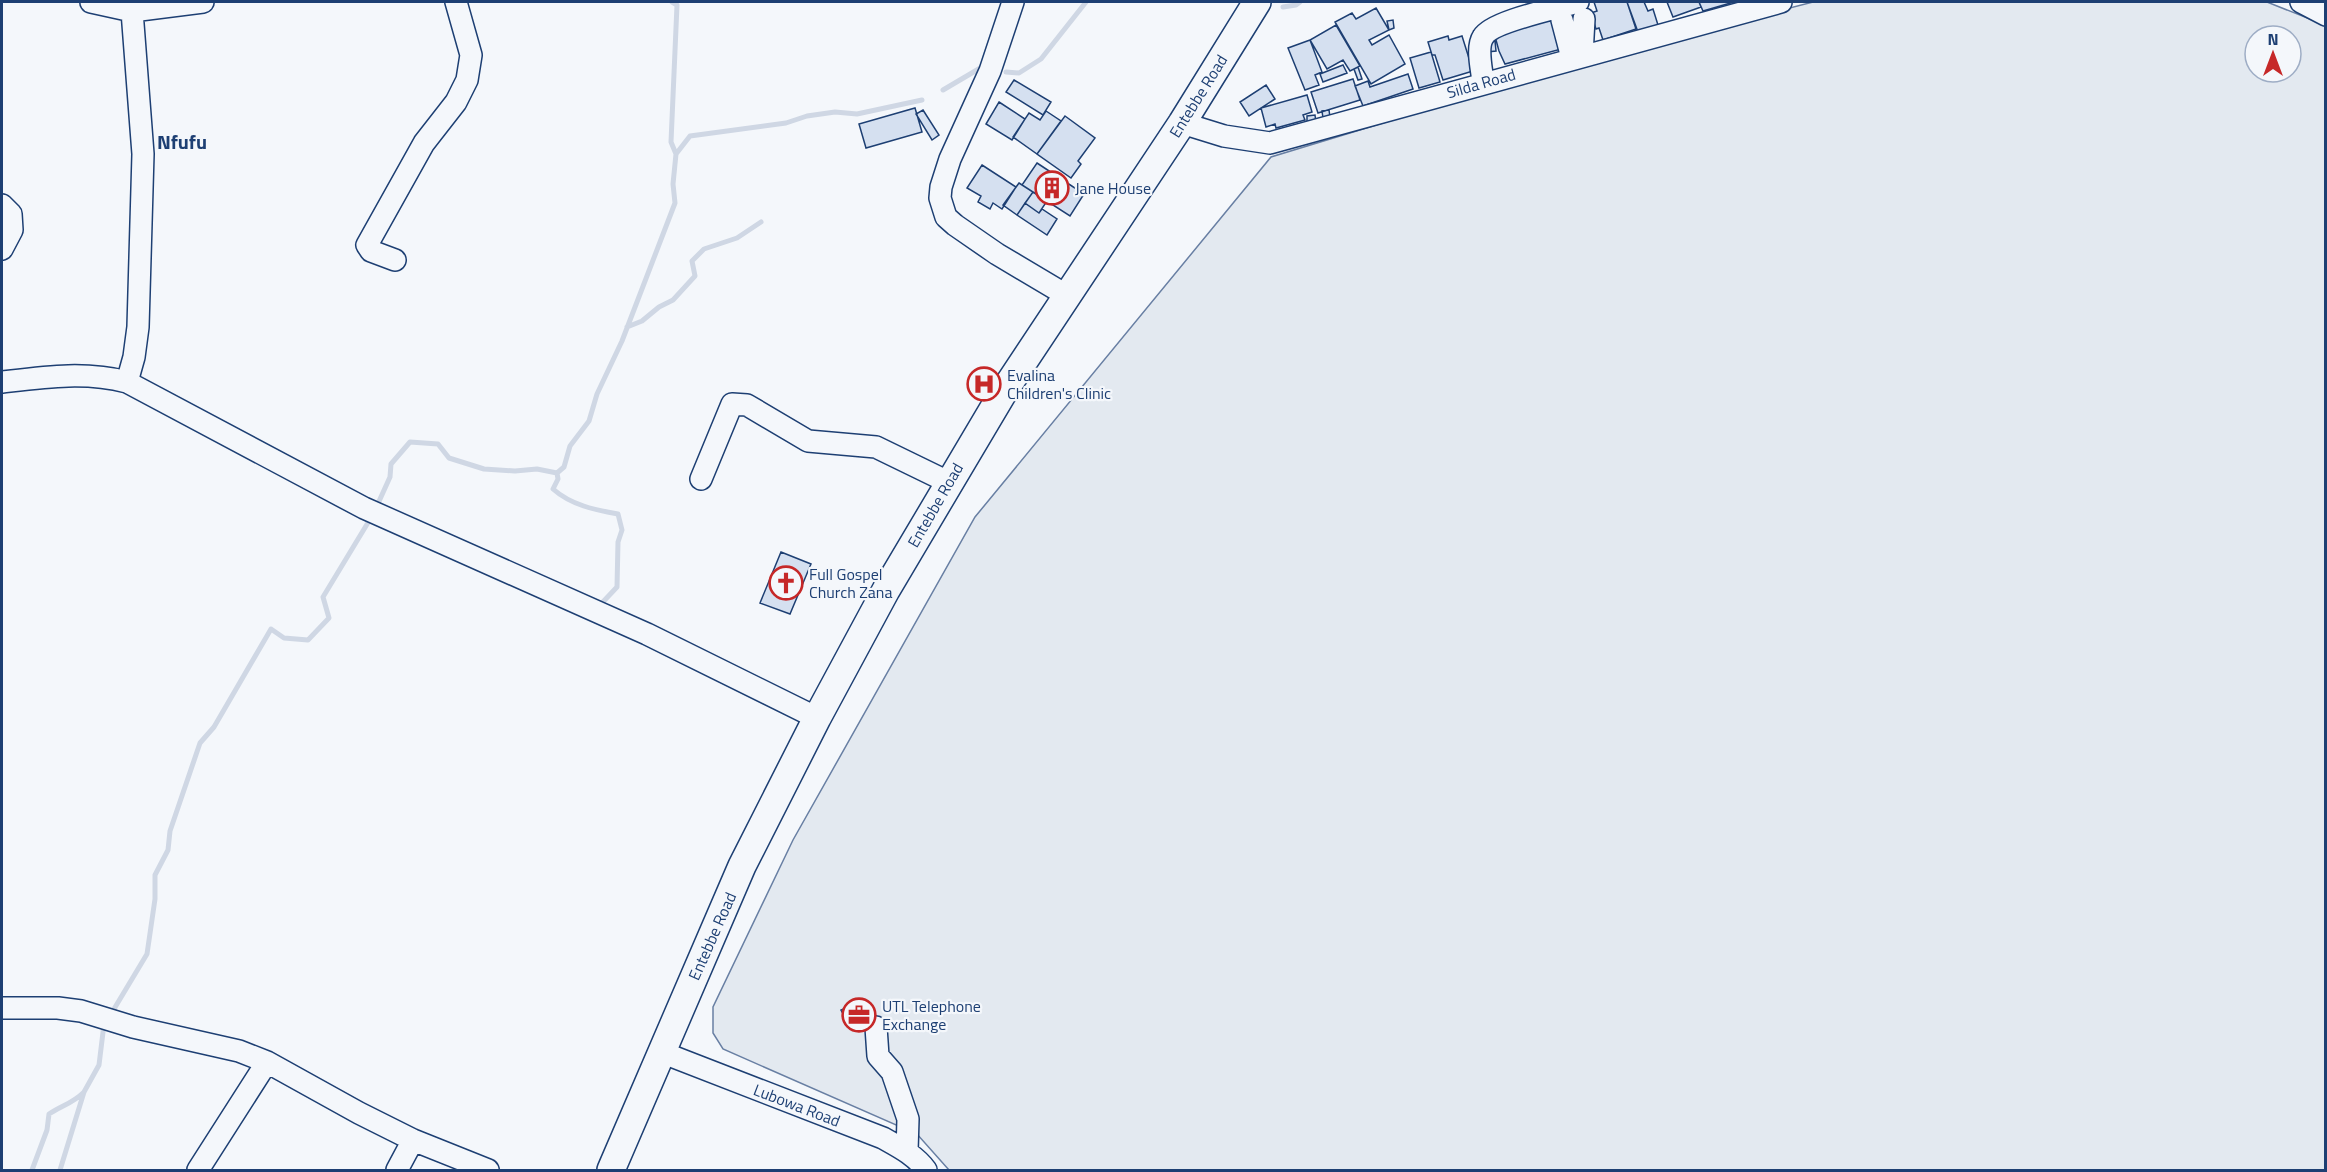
<svg xmlns="http://www.w3.org/2000/svg" width="2327" height="1172" font-family="'Titillium Web',sans-serif">
	<style>
		.green { fill: #e3e9f0; stroke: #687fa3; stroke-width: 1.5; fill-rule: evenodd }
		.lines { fill: none; stroke-linecap: round; stroke-linejoin: round }
		.stream { stroke: #cfd7e4; stroke-width: 5 }
		.building { fill: #d5e0f0; stroke: #1d3f73; stroke-width: 1.5 }
		.minor-casing { stroke: #1d3f73; stroke-width: 24 }
		.major-casing { stroke: #1d3f73; stroke-width: 30 }
		.minor { stroke: #f4f7fb; stroke-width: 21 }
		.major { stroke: #f4f7fb; stroke-width: 27 }
		.labels { text-anchor: middle; dominant-baseline: central; stroke-width: 4.5; stroke-linejoin: round; paint-order: stroke }
		.street-label { font-size: 16px; fill: #1d3f73; stroke: #f4f7fb }
		.poi-label { font-size: 16px; fill: #1d3f73; stroke: #f4f7fb; text-anchor: start }
		.quarter-label { font-size: 20px; font-weight: bold; fill: #1d3f73; stroke: #f4f7fb }
	</style>
	<rect width="100%" height="100%" fill="#f4f7fb"/>
	<path class="green" d="M1813,2h454l58,23v1145h-1376l-32,-36 -194,-85 -10,-16v-26l80,-167 182,-323 296,-360 335,-102zM2255,36h36v36h-36z"/>
	<g class="lines">
		<path class="stream" d="M1283,7l13,-2 4,-3
			M1006,72l13,1 22,-14 45,-57
			M943,90l39,-23
			M676,154l14,-18 96,-13 21,-7 28,-4 22,2 65,-14
			M627,327l15,-6 17,-14 14,-7 22,-24 -3,-15 12,-12 33,-11 24,-16
			M557,473l1,6 -5,10c18,16 42,21 65,25l4,16 -4,12 -1,45 -16,17
			M376,508l14,-31 1,-13 19,-22 28,2 11,14 35,11 31,2 22,-2 20,4 7,-6 6,-21 19,-25 8,-27 25,-53 53,-138 -2,-19 3,-30 -5,-12 6,-137 -5,-3
			M111,1014l36,-60 8,-55v-24l13,-25 2,-19 30,-88 14,-16 57,-98 13,9 24,2 21,-22 -6,-21 49,-81
			M32,1170l15,-40 2,-16c12,-8 24,-11 34,-21
			M60,1170l24,-78 15,-27 5,-41"/>
	</g>
	<path class="building" d="M1594,2h33l9,27 -33,11 -4,-12 -3,1 -5,-16 6,-2z
		M1627,2h17l4,9 5,-2 5,16 -20,7z
		M1667,2h32l2,5 -28,10z
		M1699,2h35l-31,9z
		M1376,8l13,22 -20,10 3,5 17,-10 16,29 -34,20 -36,-62 17,-9 4,6z
		M1554,11l11,37 -60,16 -6,-13 -3,-11 4,-7z
		M1393,20l1,8 -5,2 -2,-9z
		M1336,25l24,41 -10,5 -7,-11 -16,9 -17,-29z
		M1448,36l1,4 13,-4 11,35 -30,9 -8,-25h-3l-4,-13z
		M1310,40l12,32 -7,3 4,10 -14,5 -17,-42z
		M1495,41l1,10 -9,1v-10z
		M1431,52l9,30 -21,6 -9,-30z
		M1343,65l4,8 -24,9 -3,-8z
		M1358,67l4,12 -4,1 -4,-11z
		M1408,74l5,15 -50,17 -8,-20 13,-5 2,6z
		M1353,79l7,21 -42,13 -7,-21z
		M1014,80l37,22 -8,13 -37,-23z
		M1266,85l9,14 -26,17 -9,-14z
		M1307,95l5,17 -9,3 2,5 -29,8 -1,-4 -9,3 -5,-19z
		M999,102l26,17 -13,21 -26,-16z
		M915,108l7,24 -56,16 -7,-24z
		M923,110l16,25 -7,5 -16,-26z
		M1329,110l1,7 -7,1 -1,-7z
		M1046,111l15,10 -24,33 -24,-17 16,-24 11,7z
		M1315,115l1,8 -9,1v-8z
		M1065,116l30,22 -17,23 3,3 -10,14 -34,-24z
		M1037,163l47,31 -14,22 -48,-31z
		M982,165l34,22 -14,22 -9,-6 -3,6 -12,-7 3,-6 -14,-8z
		M1019,183l14,9 -16,23 -14,-10z
		M1033,192l14,9 -8,12 -14,-10z
		M1025,203l14,10 3,-4 15,10 -10,16 -30,-20z
		M781,552l30,12 -21,50 -30,-11z
		M861,1001l10,19 -12,6 -4,-6 -7,3 -7,-13z"/>
	<g class="lines">
		<g class="minor-casing">
			<path id="minor" d="M91,2l41,9 71,-9
				M1013,2l-23,69 -40,88 -9,28 -1,11 6,19 9,8 42,29 69,41
				M2301,2l25,13
				M1562,20l10,38
				M1582,55l2,-36
				M1483,82c-1,-12 -7,-34 0,-45 9,-16 76,-29 95,-35
				M1182,123l42,13 46,7 511,-141
				M2,205l9,9 1,16 -10,19
				M395,260l-24,-9 -4,-6 57,-102 32,-41 11,-22 4,-25 -15,-53
				M2,382c42,-5 83,-11 125,0l237,126 283,126 170,84
				M127,382l7,-25 4,-30 5,-173 -11,-143
				M701,479l31,-75 15,1 61,36 68,6 72,35
				M2,1008h56l23,3 52,16 106,24 28,11 92,51 54,27 75,30
				M876,1027l2,29 14,16 16,47 -1,32
				M661,1052l222,86c16,9 32,17 43,32
				M198,1170l69,-108
				M397,1170l16,-30"/>
		</g>
		<g class="major-casing">
			<path id="major" d="M611,1170l131,-304 75,-148 69,-128 118,-199 178,-268 75,-121"/>
		</g>
		<use href="#minor" class="minor"/>
		<use href="#major" class="major"/>
	</g>
	<defs>
		<g id="building-ring" transform="scale(1.725)"><circle r="9.5" fill="#f4f7fb" stroke="#c62828" stroke-width="1.5"/><path d="M-4-6H4V6H1V3H-1V6H-4ZM-2.5-4.3h1.7v1.8h-1.7ZM.8-4.3h1.7v1.8H.8ZM-2.5-1h1.7V.8h-1.7ZM.8-1h1.7V.8H.8Z" fill="#c62828"/></g>
		<g id="hospital-ring" transform="scale(1.725)"><circle r="9.5" fill="#f4f7fb" stroke="#c62828" stroke-width="1.5"/><path d="M-5-5h3v3.5h4V-5h3V5h-3V1.5h-4V5h-3Z" fill="#c62828"/></g>
		<g id="church-ring" transform="scale(1.725)"><circle r="9.5" fill="#f4f7fb" stroke="#c62828" stroke-width="1.5"/><path d="M-1.2-6h2.4v3.5h3.3v2.4h-3.3V6h-2.4V-.1h-3.3v-2.4h3.3Z" fill="#c62828"/></g>
		<g id="office-ring" transform="scale(1.725)"><circle r="9.5" fill="#f4f7fb" stroke="#c62828" stroke-width="1.5"/><path d="M-6-3h4V-5.5h4V-3h4V5H-6ZM-1-4.5V-3h2v-1.5ZM-6 0V1H6V0Z" fill="#c62828"/></g>
	</defs>
	<g fill-rule="evenodd">
		<use href="#building-ring" x="1052" y="188"/>
		<use href="#hospital-ring" x="984" y="384"/>
		<use href="#church-ring" x="786" y="583"/>
		<use href="#office-ring" x="859" y="1015"/>
	</g>
	<g class="labels">
		<g class="street-label">
			<text transform="translate(1481 83) rotate(-16)">Silda Road</text>
			<text transform="translate(1198 96) rotate(-58)">Entebbe Road</text>
			<text transform="translate(935 505) rotate(-60)">Entebbe Road</text>
			<text transform="translate(712 936) rotate(-66)">Entebbe Road</text>
			<text transform="translate(797 1105) rotate(21)">Lubowa Road</text>
		</g>
		<g class="poi-label">
			<text x="1075" y="188">Jane House</text>
			<text x="1007" y="375">Evalina<tspan x="1007" dy="18">Children's Clinic</tspan></text>
			<text x="809" y="574">Full Gospel<tspan x="809" dy="18">Church Zana</tspan></text>
			<text x="882" y="1006">UTL Telephone<tspan x="882" dy="18">Exchange</tspan></text>
		</g>
		<g class="quarter-label">
			<text x="182" y="141">Nfufu</text>
		</g>
	</g>
	<rect width="2327" height="1172" fill="none" stroke="#1d3f73" stroke-width="6"/>
	<g transform="translate(2273 54)"><circle r="28" fill="#f4f7fb" stroke="#9eadc5" stroke-width="1.5"/>
	<path d="M0-4.5L10 22L0 15L-10 22Z" fill="#c62828"/>
	<text y="-9" font-size="16" font-weight="bold" text-anchor="middle" fill="#1d3f73">N</text>
	</g>
</svg>
